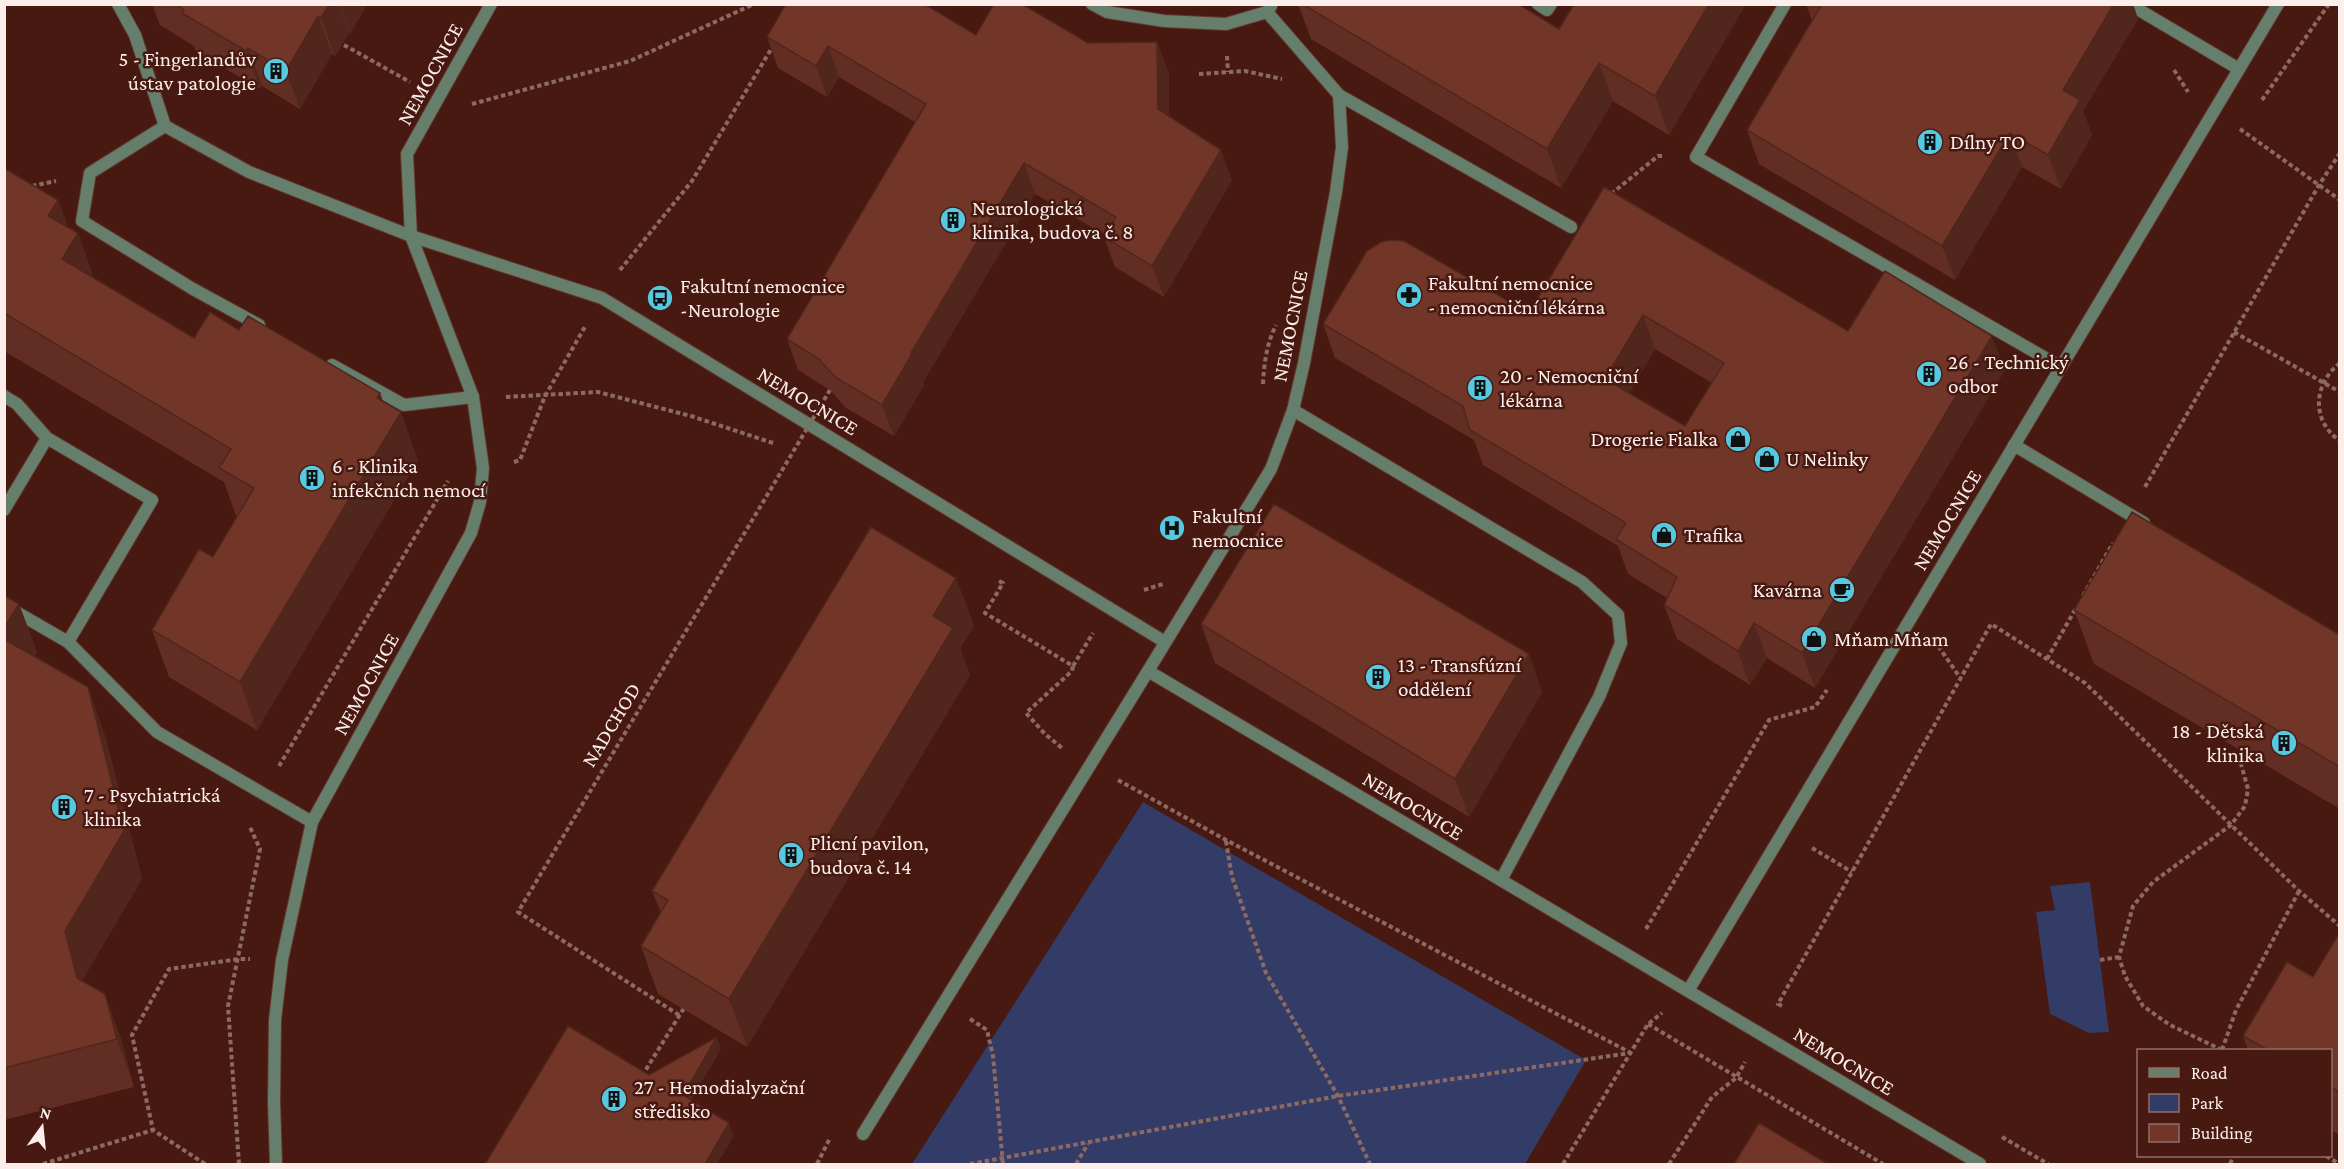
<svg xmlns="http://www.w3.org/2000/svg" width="2344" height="1169" font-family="'Crimson Pro',serif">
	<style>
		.green { fill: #333b67 }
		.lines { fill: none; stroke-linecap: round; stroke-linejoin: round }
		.lane-casing { stroke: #61372f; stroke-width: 14 }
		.street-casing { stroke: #61372f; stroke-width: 14 }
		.path { stroke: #8c6a63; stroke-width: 4; stroke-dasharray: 4.5 3; stroke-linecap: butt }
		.lane { stroke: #667f6d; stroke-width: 12 }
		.street { stroke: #667f6d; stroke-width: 12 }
		.path-bridge { stroke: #8c6a63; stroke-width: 4; stroke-dasharray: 4.5 3; stroke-linecap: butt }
		.wall { fill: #622e23; fill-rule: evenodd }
		.shaded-wall { fill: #50261d }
		.building { fill: #723629; stroke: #50261d; stroke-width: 1.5; fill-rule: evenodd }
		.labels { text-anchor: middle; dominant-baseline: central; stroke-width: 5; stroke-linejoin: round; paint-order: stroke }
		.poi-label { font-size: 21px; fill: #fbeeeb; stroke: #481910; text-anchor: start }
		.street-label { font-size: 21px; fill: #fbeeeb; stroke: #481910 }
	</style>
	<rect width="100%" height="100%" fill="#481910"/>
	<path class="green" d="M1143,802l443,258 -61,104h-613z
		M2090,882l19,150 -20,1 -39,-19 -14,-102 19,-2 -5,-24z"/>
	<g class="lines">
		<g class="lane-casing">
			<path id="lane" d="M118,4l17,31 30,91
				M1538,4l9,6 4,-6
				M1785,4l-89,153 365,210
				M1339,95l232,132
				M259,325l-66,-36 -111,-68 8,-48 75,-47 84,46 162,64
				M332,365l72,40 69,-8
				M4,396l13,8 30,34
				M1293,410l289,172 36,33 3,28 -22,54 -98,183
				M2014,445l130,78
				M4,510l43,-72 105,62 -84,142
				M4,605l64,37 89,90 155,90
				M863,1134l285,-463"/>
		</g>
		<g class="street-casing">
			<path id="street" d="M1092,4l15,8 57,9 62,3 41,-12 4,-6
				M2129,4l110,65
				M1267,12l72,83 3,52 -6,45 -32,171 -11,47 -22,59 -123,202 832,493
				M411,236l191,62 563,344
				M1688,991l590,-987
				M276,1164l-2,-62 1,-82 7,-60 30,-138 159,-289 9,-31 3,-34 -10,-71 -62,-161 -4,-82 84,-150"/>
		</g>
		<path class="path" d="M344,45l66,37
			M1227,56l1,16
			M2174,70l14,22
			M1199,74l46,-3 37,8
			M2262,100l67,-96
			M472,104l158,-43 124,-57
			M2240,129l100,71
			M32,186l24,-5
			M1611,194l47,-38h7
			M620,270l72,-89 81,-135
			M2234,332l106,60
			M2340,363c-27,21 -29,58 0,78
			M1263,384c1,-21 4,-41 13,-59
			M506,397l92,-5 93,24 82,27
			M514,462l6,-2 25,-64 41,-71
			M2145,487l174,-302 21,-32
			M999,581l4,2 -18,30 88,53 -1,5 -46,42 19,21 17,14
			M1144,590l19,-6
			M2083,596l30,-53
			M1934,640l27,39
			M2047,659l29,-51
			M1073,666l20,-33
			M279,766l169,-285
			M1118,780l108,60 405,213
			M1226,841l6,36 34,96 72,123 32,68
			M1812,848l40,24
			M1646,929l123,-209 46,-13 12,-17
			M2100,960l19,-3
			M1782,1006l-4,-2 213,-380 94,59 214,208 41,35
			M970,1019l17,11 6,26 10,108
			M1648,1024l235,140
			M2222,1050l-52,-25 -27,-19 -18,-30 -6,-19 14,-51 20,-24 78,-57 14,-19 3,-17 -9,-32
			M2222,1050l14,-40 63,-119
			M642,1076l42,-68
			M2002,1137l46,27
			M2326,1156l14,8
			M43,1164l110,-34
			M205,1164l-52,-34 -21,-95 37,-66 70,-10h11
			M239,1164l-11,-158 32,-157 -11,-24
			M817,1164l13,-26
			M970,1164l368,-68 292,-43
			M1076,1164l12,-20
			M1563,1164l85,-140 14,-11
			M1669,1164l43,-67 24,-19 9,-16
			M2230,1164l4,-8"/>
		<use href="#lane" class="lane"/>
		<use href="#street" class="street"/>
		<path class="path-bridge" d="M679,1015l-161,-103 312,-522"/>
	</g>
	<path class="wall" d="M152,4h215l-17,30 -1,-1 -14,23 -3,-2 -32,55 -38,-23 -2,3 -64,-38 -2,-5 -34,-21z
		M1298,4h220l41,25 15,-25h172l-77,131 -56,-34 -52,87 -250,-149z
		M1806,4h327l5,15 -55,92 9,24 -31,54 -39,-22 -67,113 -196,-116 -12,-34 65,-110z
		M930,8l46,27 112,8 81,30v43l63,64 -68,117 -49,-30 -11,-30 1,-2 -70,-41 -112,188 1,3 -30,51 -48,-28 -16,-18 -32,-20 -11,-31 128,-217 -76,-45 -12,20 -49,-29 -11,-31z
		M4,168l54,32 10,27 10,6 16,46 100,59 45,-8 141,63 3,9 35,58 -161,270 -88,-53 -17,-47 61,-73 25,-41h-2l-12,-34 -220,-131z
		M1604,187l244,144 157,39 -190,318 -48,-30 -17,27 -73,-46 -13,-34 3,-7 -39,-24 -10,-28 -135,-81 -9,-25 -139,-82 -12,-34 206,-11zM1655,349l57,34 -27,43 -56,-33z
		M956,578l18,48 -14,22 10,27 -223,372 -89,-53 -17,-48 20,-33 -9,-22z
		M4,595l15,9 18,48 -3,4 71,79 37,144 -59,100v3l22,12 17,48 12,45 -130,33z
		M2074,610l266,25v174l-246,-145z
		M1201,624l328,30 13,38 -73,125 -254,-154z
		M2340,932v203l-9,-5v-80h-83l-5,-14 70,-59z"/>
	<path class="shaded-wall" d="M329,4h9l11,29 -14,23 -14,-38z
		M339,4h28l-17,30z
		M912,4h20l-13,22z
		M1709,4h37l-77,131 -14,-39z
		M2114,4h19l5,15 -55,92 9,24 -31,54 -13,-34 15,-65z
		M318,16l14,38 -32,55 -14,-38z
		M1157,42l12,31v67l-11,-31z
		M828,46l11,31 -12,20 -11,-31z
		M248,48l14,38 -2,3 -14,-38z
		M1599,63l14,38 -52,87 -14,-39z
		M2010,133l12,34 -67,113 -13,-34z
		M1221,150l11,30 -68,117 -12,-31z
		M1024,163l11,31 -112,188 1,3 -30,51 -12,-31 29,-52z
		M58,200l15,41 5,-8 17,48 -33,-22 -14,-43z
		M1643,315l12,34 -37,64 -13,-34z
		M1992,336l13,34 -190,318 -13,-35z
		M380,393l12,34 9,-15 17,48 -161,270 -17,-48z
		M956,578l18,48 -14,22 10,27 -223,372 -18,-48 204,-383z
		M19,604l18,48 -20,31 -13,-33v-22z
		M1754,623l13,35 -17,27 -12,-34z
		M1529,654l13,38 -73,125 -14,-38z
		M88,687l17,48 37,144 -59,100 11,47 -17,-48 -12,-47z
		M105,994l17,48 12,45 -17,-48z
		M717,1037l4,12 -34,59 -4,-13z
		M729,1123l5,13 -17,28h-12z"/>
	<path class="building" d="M175,4h154l-8,14 -3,-2 -32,55 -38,-23 -2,3 -64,-38 2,-3z
		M786,4h138l52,31 18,-31h28l66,39 69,-1 1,67 63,41 -69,116 -48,-29 12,-20 -92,-54 -113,190 1,1 -30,51 -47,-28 -16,-18 -32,-20 139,-235 -98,-58 -12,20 -49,-29z
		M1302,4h216l41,25 15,-25h135l-54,92 -56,-33 -52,86z
		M1822,4h292l-51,86 17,10 -32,55 -38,-22 -68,113 -195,-116z
		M4,168l54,32 -10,16 30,17 -16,26 132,79 16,-26 29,18 9,-14 132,77 -3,5 24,14 -161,270 -88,-52 47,-81 14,8 41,-69 -35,-20 12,-19 -227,-136z
		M1604,187l244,144 37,-60 107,65 -190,317 -48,-30 -16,28 -74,-46 13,-28 -61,-38 10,-16 -156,-93 -7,-24 -140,-82 44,-73 14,-9 9,-2 14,1 125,72zM1643,315l81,48 -39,63 -80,-47z
		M1274,504l255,150 -74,125 -254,-155z
		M2132,512l208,123v132l-266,-157z
		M871,527l85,51 -23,38 20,12 -224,371 -88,-53 27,-46 -16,-9z
		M4,595l15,9 -15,24z
		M4,639l84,48 36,144 -59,100 12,47 28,16 12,45 -113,29z
		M2340,932v161l-9,-6v-37h-63l-25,-14 44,-74 26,15z
		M568,1026l81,49 68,-38 -34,58 46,28 -24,41h-220z
		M1759,1123l69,41h-94z"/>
	<defs>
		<g id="building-disc" transform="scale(1.35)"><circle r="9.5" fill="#56c9e1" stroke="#481910"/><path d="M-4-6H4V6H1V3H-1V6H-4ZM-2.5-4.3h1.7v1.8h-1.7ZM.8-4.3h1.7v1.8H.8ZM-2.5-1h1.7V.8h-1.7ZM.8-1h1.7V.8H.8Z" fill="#111"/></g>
		<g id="pharmacy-disc" transform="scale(1.35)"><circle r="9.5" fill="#56c9e1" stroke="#481910"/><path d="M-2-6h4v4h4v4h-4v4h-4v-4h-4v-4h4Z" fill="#111"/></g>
		<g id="bus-disc" transform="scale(1.35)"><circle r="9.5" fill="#56c9e1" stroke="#481910"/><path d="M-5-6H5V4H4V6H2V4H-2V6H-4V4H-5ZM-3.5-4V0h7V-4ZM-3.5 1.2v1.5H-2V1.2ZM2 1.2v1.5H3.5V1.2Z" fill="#111"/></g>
		<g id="shop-disc" transform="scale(1.35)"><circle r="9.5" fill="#56c9e1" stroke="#481910"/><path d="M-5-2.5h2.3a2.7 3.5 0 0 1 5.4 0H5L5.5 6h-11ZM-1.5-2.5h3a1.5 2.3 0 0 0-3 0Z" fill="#111"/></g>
		<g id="hospital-disc" transform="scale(1.35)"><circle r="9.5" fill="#56c9e1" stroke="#481910"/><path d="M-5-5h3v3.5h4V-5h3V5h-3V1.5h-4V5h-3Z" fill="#111"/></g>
		<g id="cafe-disc" transform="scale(1.35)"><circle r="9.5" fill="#56c9e1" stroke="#481910"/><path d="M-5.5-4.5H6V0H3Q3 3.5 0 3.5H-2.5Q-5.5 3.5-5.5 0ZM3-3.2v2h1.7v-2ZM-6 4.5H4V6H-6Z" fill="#111"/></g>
	</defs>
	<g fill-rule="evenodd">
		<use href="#building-disc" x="276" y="71"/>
		<use href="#building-disc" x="1930" y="142"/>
		<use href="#building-disc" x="953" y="220"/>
		<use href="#pharmacy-disc" x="1409" y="295"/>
		<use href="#bus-disc" x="660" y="298"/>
		<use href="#building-disc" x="1929" y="374"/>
		<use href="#building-disc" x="1480" y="388"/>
		<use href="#shop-disc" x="1738" y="439"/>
		<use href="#shop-disc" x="1767" y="459"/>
		<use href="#building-disc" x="312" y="478"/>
		<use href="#hospital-disc" x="1172" y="528"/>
		<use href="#shop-disc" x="1664" y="535"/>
		<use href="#cafe-disc" x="1842" y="590"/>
		<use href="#shop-disc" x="1814" y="639"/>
		<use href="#building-disc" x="1378" y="677"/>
		<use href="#building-disc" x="2284" y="743"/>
		<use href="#building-disc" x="64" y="807"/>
		<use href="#building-disc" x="791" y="855"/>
		<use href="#building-disc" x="614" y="1099"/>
	</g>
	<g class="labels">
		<g class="poi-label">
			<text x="256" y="59" text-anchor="end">5 - Fingerlandův<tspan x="256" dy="24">ústav patologie</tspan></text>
			<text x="1950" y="142">Dílny TO</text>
			<text x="972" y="208">Neurologická<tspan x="972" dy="24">klinika, budova č. 8</tspan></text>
			<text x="1428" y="283">Fakultní nemocnice<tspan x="1428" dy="24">- nemocniční lékárna</tspan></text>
			<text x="680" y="286">Fakultní nemocnice<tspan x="680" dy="24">-Neurologie</tspan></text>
			<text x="1948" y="362">26 - Technický<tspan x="1948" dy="24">odbor</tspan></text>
			<text x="1500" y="376">20 - Nemocniční<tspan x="1500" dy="24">lékárna</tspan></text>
			<text x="1718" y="439" text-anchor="end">Drogerie Fialka</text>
			<text x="1786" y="459">U Nelinky</text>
			<text x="332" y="466">6 - Klinika<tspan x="332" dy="24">infekčních nemocí</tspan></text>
			<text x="1192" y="516">Fakultní<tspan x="1192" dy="24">nemocnice</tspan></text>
			<text x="1684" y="535">Trafika</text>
			<text x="1822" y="590" text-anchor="end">Kavárna</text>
			<text x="1834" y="639">Mňam Mňam</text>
			<text x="1398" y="665">13 - Transfúzní<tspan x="1398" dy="24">oddělení</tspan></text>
			<text x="2264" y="731" text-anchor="end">18 - Dětská<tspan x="2264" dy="24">klinika</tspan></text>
			<text x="84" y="795">7 - Psychiatrická<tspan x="84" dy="24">klinika</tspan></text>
			<text x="810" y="843">Plicní pavilon,<tspan x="810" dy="24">budova č. 14</tspan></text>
			<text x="634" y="1087">27 - Hemodialyzační<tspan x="634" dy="24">středisko</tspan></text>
		</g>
		<g class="street-label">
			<text transform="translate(430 74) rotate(-61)">NEMOCNICE</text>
			<text transform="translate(1290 326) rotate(-79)">NEMOCNICE</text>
			<text transform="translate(808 401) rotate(31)">NEMOCNICE</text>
			<text transform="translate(1947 520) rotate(-59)">NEMOCNICE</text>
			<text transform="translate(366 684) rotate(-61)">NEMOCNICE</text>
			<text transform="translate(611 725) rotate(-59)">NADCHOD</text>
			<text transform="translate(1413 806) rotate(31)">NEMOCNICE</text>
			<text transform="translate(1844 1061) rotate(31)">NEMOCNICE</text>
		</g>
	</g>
	<rect width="2344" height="1169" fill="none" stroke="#fbeeeb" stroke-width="12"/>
	<rect x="2137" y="1049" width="195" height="108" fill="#481910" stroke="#906e68" stroke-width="1.5"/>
	<rect x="2149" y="1068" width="30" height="9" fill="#667f6d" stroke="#906e68" stroke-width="1.5"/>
	<text x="2191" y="1079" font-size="18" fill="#fbeeeb">Road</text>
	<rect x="2149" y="1094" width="30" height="18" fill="#333b67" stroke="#906e68" stroke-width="1.5"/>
	<text x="2191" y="1109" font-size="18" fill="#fbeeeb">Park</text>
	<rect x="2149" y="1124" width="30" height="18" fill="#723629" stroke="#906e68" stroke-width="1.5"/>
	<text x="2191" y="1139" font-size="18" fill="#fbeeeb">Building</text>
	<g transform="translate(42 1127) rotate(15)" stroke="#481910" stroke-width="4.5" paint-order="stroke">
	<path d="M0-4.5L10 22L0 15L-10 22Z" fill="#fbeeeb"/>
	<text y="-9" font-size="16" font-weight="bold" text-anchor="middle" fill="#fbeeeb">N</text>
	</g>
</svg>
